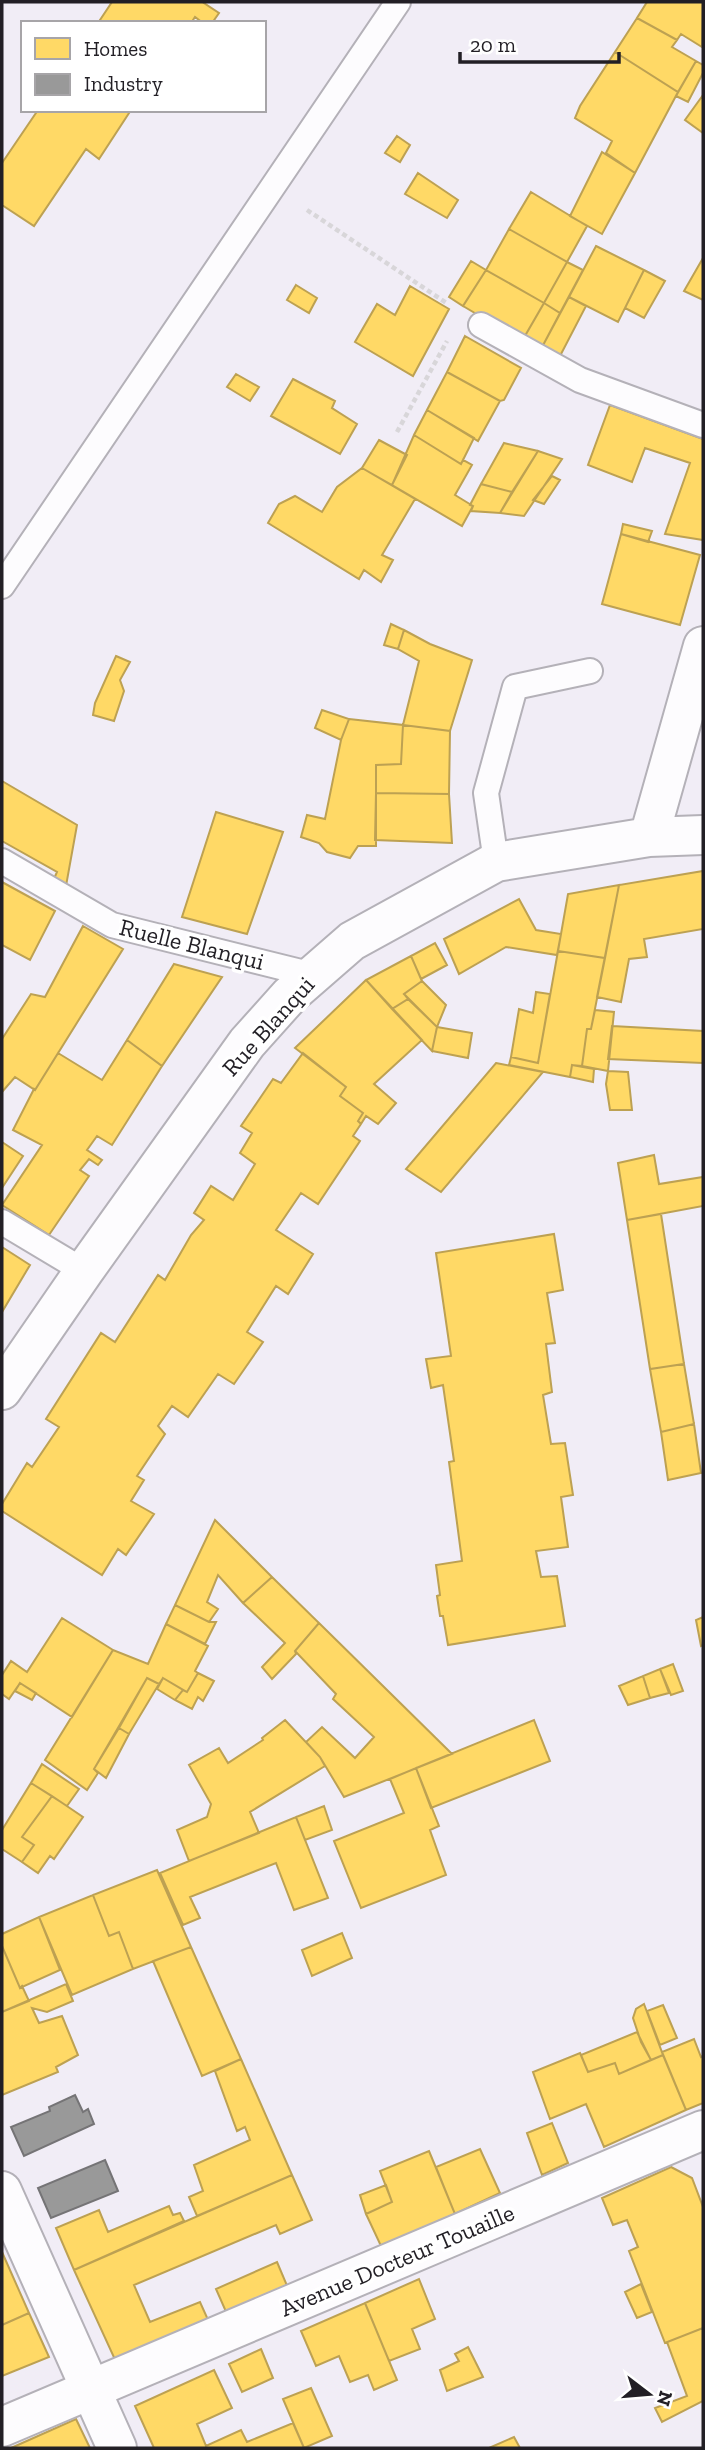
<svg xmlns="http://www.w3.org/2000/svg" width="705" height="2450" font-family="'Zilla Slab',serif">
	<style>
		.homes { fill: #ffd966; stroke: #bda152; stroke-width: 2 }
		.industry { fill: #999; stroke: #757476; stroke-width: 2 }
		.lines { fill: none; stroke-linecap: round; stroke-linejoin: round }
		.lane-casing { stroke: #b4b1b8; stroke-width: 28 }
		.street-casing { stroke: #b4b1b8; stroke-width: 42 }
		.path { stroke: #d8d6d9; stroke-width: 4.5; stroke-dasharray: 5 3.5; stroke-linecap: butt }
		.lane { stroke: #fdfcfe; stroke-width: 24 }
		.street { stroke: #fdfcfe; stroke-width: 38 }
		.labels { text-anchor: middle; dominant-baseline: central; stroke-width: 7; stroke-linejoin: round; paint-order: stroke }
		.street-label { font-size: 24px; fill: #221f25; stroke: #fff }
	</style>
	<rect width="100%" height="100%" fill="#f1edf6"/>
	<path class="homes" d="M112,2h93l-1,1 15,10 -7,10h-9l-8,-6 -4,6h-93z
		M647,2h56l-1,45 -21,-13 -4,6 -40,-22z
		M637,18l40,22 -5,7 24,14 -18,31 -63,-40z
		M615,52l63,40 -43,81 -29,-20 6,-12 -37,-23 5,-12z
		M696,61l7,4v8l-15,29 -12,-6z
		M703,95v38l-18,-13z
		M38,110h93l-32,49 -13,-10 -52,77 -32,-21v-42z
		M397,136l13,9 -10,17 -15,-9z
		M602,152l33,21 -33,61 -32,-18z
		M418,173l40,27 -11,18 -42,-24z
		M531,192l56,34 -20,36 -58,-33z
		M509,229l58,33 -23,41 -58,-33z
		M596,246l48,24 -26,52 -49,-25z
		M703,258v42l-19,-9z
		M471,261l15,9 -23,36 -14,-9z
		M567,262l16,8 -23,43 -16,-10z
		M486,270l58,33 -22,38 -59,-35z
		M644,270l21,11 -21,37 -19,-10z
		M296,285l21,13 -8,15 -22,-13z
		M410,286l39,23 -36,67 -58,-34 22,-38 18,11z
		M569,297l17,9 -26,50 -19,-7z
		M544,303l16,10 -19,36 -19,-8z
		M465,336l56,32 -17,32 -4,1 -53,-29z
		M447,372l53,29 -22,40 -51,-31z
		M236,374l23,13 -9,14 -23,-14z
		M293,379l42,22 -3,7 25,16 -17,30 -69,-38z
		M610,405l93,34v101l-38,-6 25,-71 -45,-15 -13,34 -44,-17z
		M427,410l47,28 -13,26 -47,-29z
		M414,435l47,29 2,-4 9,5 -17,30 18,11 -11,20 -70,-41z
		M379,440l28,15 -15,30 -30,-17z
		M504,443l34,8 -26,41 -31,-8z
		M538,451l24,8 -38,57 -24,-3z
		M362,468l53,31 -33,56 11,5 -12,22 -17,-12 -5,9 -91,-56 11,-19 16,-8 27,16 15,-25z
		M552,476l8,4 -16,24 -11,-4z
		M481,484l31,8 -12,21 -29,-2 2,-5 -3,-1z
		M623,524l29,7 -4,11 -27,-8z
		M621,534l79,21 -20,70 -78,-21z
		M391,624l13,6 -6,19 -14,-4z
		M404,630l26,14 42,16 -22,71 -47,-6 16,-64 -21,-12z
		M116,656l14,6 -10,18 4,11 -10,30 -21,-6 2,-12z
		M322,710l27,9 -8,21 -26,-12z
		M349,719l54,6 -2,39 -25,1v81h-18l-8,12 -23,-6 -8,-9 -18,-6 6,-22 18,4 16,-79z
		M403,725l47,6 -1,63 -73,-1v-28l25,-1z
		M2,781l75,44 -11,61 -13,-5 4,-9 -55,-31z
		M376,793l73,1 3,49 -77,-3z
		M216,812l67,20 -36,102 -65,-17z
		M703,871v58l-59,10 3,18 -18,2 -8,43 -24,-5 22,-112z
		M2,882l53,29 -25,49 -28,-15z
		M619,885l-14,73 -47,-7 10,-57z
		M519,899l17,31 25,4 -4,21 -51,-8 -47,27 -15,-35z
		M83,926l40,23 -88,141 -20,-13 -13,15v-53l29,-45 14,3z
		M435,943l12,22 -26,14 -10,-23z
		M558,951l47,7 -14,71h-4l-5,37 -10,-1 -2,12 -61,-12 2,-8 27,6z
		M411,956l11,25 -18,13 4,5 -16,10 -26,-29z
		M174,964l48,13 -60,89 -35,-26z
		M366,980l56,60 -48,44 22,19 -18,21 -12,-8 -5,8 -3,-3 5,-8 -23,-17 6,-9 -51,-39z
		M422,981l24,24 -9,22 -33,-33z
		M536,992l14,2 -12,69 -27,-6 8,-48 14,4z
		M408,999l29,28 -5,24 -40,-42z
		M595,1010l19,2 -6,59 -26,-5 5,-37h4z
		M612,1026l91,5v32l-95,-4z
		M437,1027l35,6 -4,25 -36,-7z
		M127,1040l35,26 -50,79 -15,-9 -10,14 15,10 -4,5 -9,-6 -9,11 9,6 -40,59 -47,-30 40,-60 -29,-15 21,-41 1,1 23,-37 44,27z
		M303,1053l43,34 -6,9 23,17 -5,8 3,3 -8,12 7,5 -42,63 -17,-11 -25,37 37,24 -25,40 -12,-8 -29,46 16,10 -29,42 -16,-10 -30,43 -16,-11 -14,20 7,8 -28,42 7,4 -13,21 23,13 -28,41 -8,-6 -16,26 -100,-64v-7l25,-41 5,4 27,-40 -13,-8 55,-86 14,9 43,-67 7,5 26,-45 13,-15 -10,-7 17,-27 22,14 22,-36 -15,-11 12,-20 -11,-7 32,-47 8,4z
		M496,1063l47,9 -102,120 -35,-23z
		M572,1065l22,4 -1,13 -23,-5z
		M608,1071l20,1 4,38h-22l-4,-26z
		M2,1142l21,14 -21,32z
		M654,1155l5,29 44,-7v29l-76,14 -9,-57z
		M661,1214l23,150 -34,5 -23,-149z
		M554,1234l9,56 -16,3 8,50 -9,1 6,48 -9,3 8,49 14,-1 8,52 -12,2 7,50 -32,4 5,26 16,-1 8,50 -117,19 -5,-29h-3l-3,-20 3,-1 -4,-30 26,-4 -13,-99 5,-1 -11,-76 -12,3 -5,-29 25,-3 -15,-103z
		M2,1247l28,18 -28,47z
		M684,1364l10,60 -33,8 -11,-63z
		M694,1424l7,49 -33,7 -7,-48z
		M215,1520l57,57 -29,26 -25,-28 -11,27 11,7 -9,13 -34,-17z
		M272,1577l47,46 -24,28 1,3 -24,25 -10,-12 23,-24 -42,-40z
		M175,1605l34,17h7l-11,22 -39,-20z
		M703,1617v28l-2,1 -5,-26z
		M62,1618l51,32 -41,67 -52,-34 -11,16 -7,-5v-19l9,-14 16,11z
		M319,1623l133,131 -108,43 -24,-40 -14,-15 16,-15 33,31 19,-21 -41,-38 3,-5 -41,-43z
		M166,1624l42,22 -13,25 3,2 -11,19 -24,-14 -4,6 -12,-6 -53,91 4,4 -11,17 -42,-30 68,-110 35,14z
		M673,1664l10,27 -12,4 -11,-26z
		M660,1669l9,24 -19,5 -7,-22z
		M198,1673l16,8 -11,20 -5,-4 -6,12 -17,-9 8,-10 4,2z
		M643,1676l7,22 -22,7 -9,-19z
		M147,1678l12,6 -30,50 -10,-6z
		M163,1678l20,12 -8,10 -18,-11z
		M20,1683l16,10 -4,7 -17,-9z
		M285,1720l35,37 5,9 -75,46 9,21 -70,28 -12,-31 30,-13 4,-13 -22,-39 30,-17 9,15 35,-23 -1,-2z
		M534,1720l16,41 -119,47 -15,-40z
		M119,1728l10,6 -23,44 -12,-9z
		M42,1764l37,25 -12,17 -36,-23z
		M416,1768l23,58 -9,4 16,45 -85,33 -27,-67 70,-28 -14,-34z
		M31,1783l21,13 -30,41 12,8 -12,17 -20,-13v-19z
		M52,1796l31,21 -29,42 -4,-3 -12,17 -16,-11 12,-17 -12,-8z
		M324,1806l8,24 -27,10 -9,-23z
		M296,1817l32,81 -34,12 -18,-47 -86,34 10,21 -17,7 -23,-52z
		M157,1870l34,77 -58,22 -14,-37 -10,4 -16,-41z
		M93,1895l16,41 10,-4 14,37 -61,26 -33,-78z
		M39,1917l21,53 -40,18 -18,-42v-12z
		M342,1933l10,25 -40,18 -10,-26z
		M2,1946l18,42 2,-2 7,15 -27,11z
		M191,1947l50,112 -39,17 -49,-115z
		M66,1984l7,17 -26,11 -15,-4 7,15 23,-7 16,39 -22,12 2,5 -56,23v-83z
		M644,2004l19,51 -12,5 -10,-18 -8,-24 3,-9z
		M663,2005l14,33 -17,7 -13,-34z
		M637,2032l14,28 -32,14 -4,-11 -27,9 -7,-17z
		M694,2039l7,18 2,-1v47l-17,7 -24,-58z
		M580,2053l8,19 27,-9 4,11 44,-19 23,55 -82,37 -18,-43 -36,15 -17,-47z
		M241,2059l51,116 -95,41 -8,-19 14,-6 -9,-26 56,-25 -5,-13 -8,4 -22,-60z
		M552,2123l16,40 -26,12 -15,-42z
		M480,2149l20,44 -45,21 -19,-47z
		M429,2151l26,63 -74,32 -15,-32 26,-12 -12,-31z
		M671,2167l21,11 11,29v121l-38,15 -36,-92 9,-4 -11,-27 -14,5 -11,-27z
		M292,2175l20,45 -32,14 -4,-9 -142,60 16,37 50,-20 9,20 -92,42 -43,-94z
		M386,2185l6,17 -26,12 -6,-19z
		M169,2206l4,9 7,-2 4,8 -110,49 -18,-42 43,-18 9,22z
		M2,2252l27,61 -27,12z
		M277,2262l11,26 -61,26 -11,-25z
		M419,2279l16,40 -23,10 8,20 -31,12 -24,-58z
		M641,2284l11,28 -15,6 -12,-26z
		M365,2303l32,77 -23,10 -6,-15 -18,7 -11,-26 -23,10 -15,-35z
		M29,2313l20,44 -47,19v-51z
		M703,2328v73l-41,21 -7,-14 32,-12 -20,-54z
		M468,2347l15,30 -36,14 -7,-21 19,-9 -4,-7z
		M261,2349l12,29 -31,14 -13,-28z
		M214,2370l18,38 -35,16 9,22 35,-16 6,12 46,-19 11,25h-150l-19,-42z
		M311,2388l21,48 -28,12 -21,-49z
		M76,2419l14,29h-79z
		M514,2437l6,11h-31z"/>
	<path class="industry" d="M75,2095l8,17 5,-3 6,15 -70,32 -13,-29 39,-16 -1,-4z
		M105,2160l13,31 -67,27 -13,-30z"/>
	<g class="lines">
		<g class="lane-casing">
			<path id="lane" d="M481,325l99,55 123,45
				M2,586l396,-584
				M2,861l110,64 201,50
				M496,862l-10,-69 29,-106 75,-16
				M2,1222l82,49"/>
		</g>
		<g class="street-casing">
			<path id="street" d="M649,837l54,-191
				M2,1390l82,-119 163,-228 43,-48 62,-54 144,-79 153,-25 54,-2
				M2,2191l115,257
				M2,2427l701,-297"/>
		</g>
		<path class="path" d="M307,210l141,94
			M397,432l50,-91"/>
		<use href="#lane" class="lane"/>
		<use href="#street" class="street"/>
	</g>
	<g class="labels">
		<g class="street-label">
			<text transform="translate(192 944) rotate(14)">Ruelle Blanqui</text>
			<text transform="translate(268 1026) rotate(-48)">Rue Blanqui</text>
			<text transform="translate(397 2260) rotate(-23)">Avenue Docteur Touaille</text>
		</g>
	</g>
	<rect width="705" height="2450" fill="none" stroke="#221f25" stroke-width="7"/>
	<rect x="21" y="21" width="245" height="91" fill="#ffffff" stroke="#a7a5a8" stroke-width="2"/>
	<rect x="35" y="38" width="35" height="21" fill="#ffd966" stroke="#a7a5a8" stroke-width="2"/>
	<text x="84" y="56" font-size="21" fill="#221f25">Homes</text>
	<rect x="35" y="74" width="35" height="21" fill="#999999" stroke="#a7a5a8" stroke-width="2"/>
	<text x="84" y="91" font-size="21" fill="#221f25">Industry</text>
	<g transform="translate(649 2394) rotate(106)" stroke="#ffffff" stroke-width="5" paint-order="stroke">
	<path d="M0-5L12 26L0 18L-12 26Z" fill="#221f25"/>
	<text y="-10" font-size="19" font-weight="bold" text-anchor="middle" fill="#221f25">N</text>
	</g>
	<path d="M460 52v10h159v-10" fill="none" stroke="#221f25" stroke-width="3.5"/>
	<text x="470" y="52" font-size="21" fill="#221f25" stroke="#ffffff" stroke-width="5" paint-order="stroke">20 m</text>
</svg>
